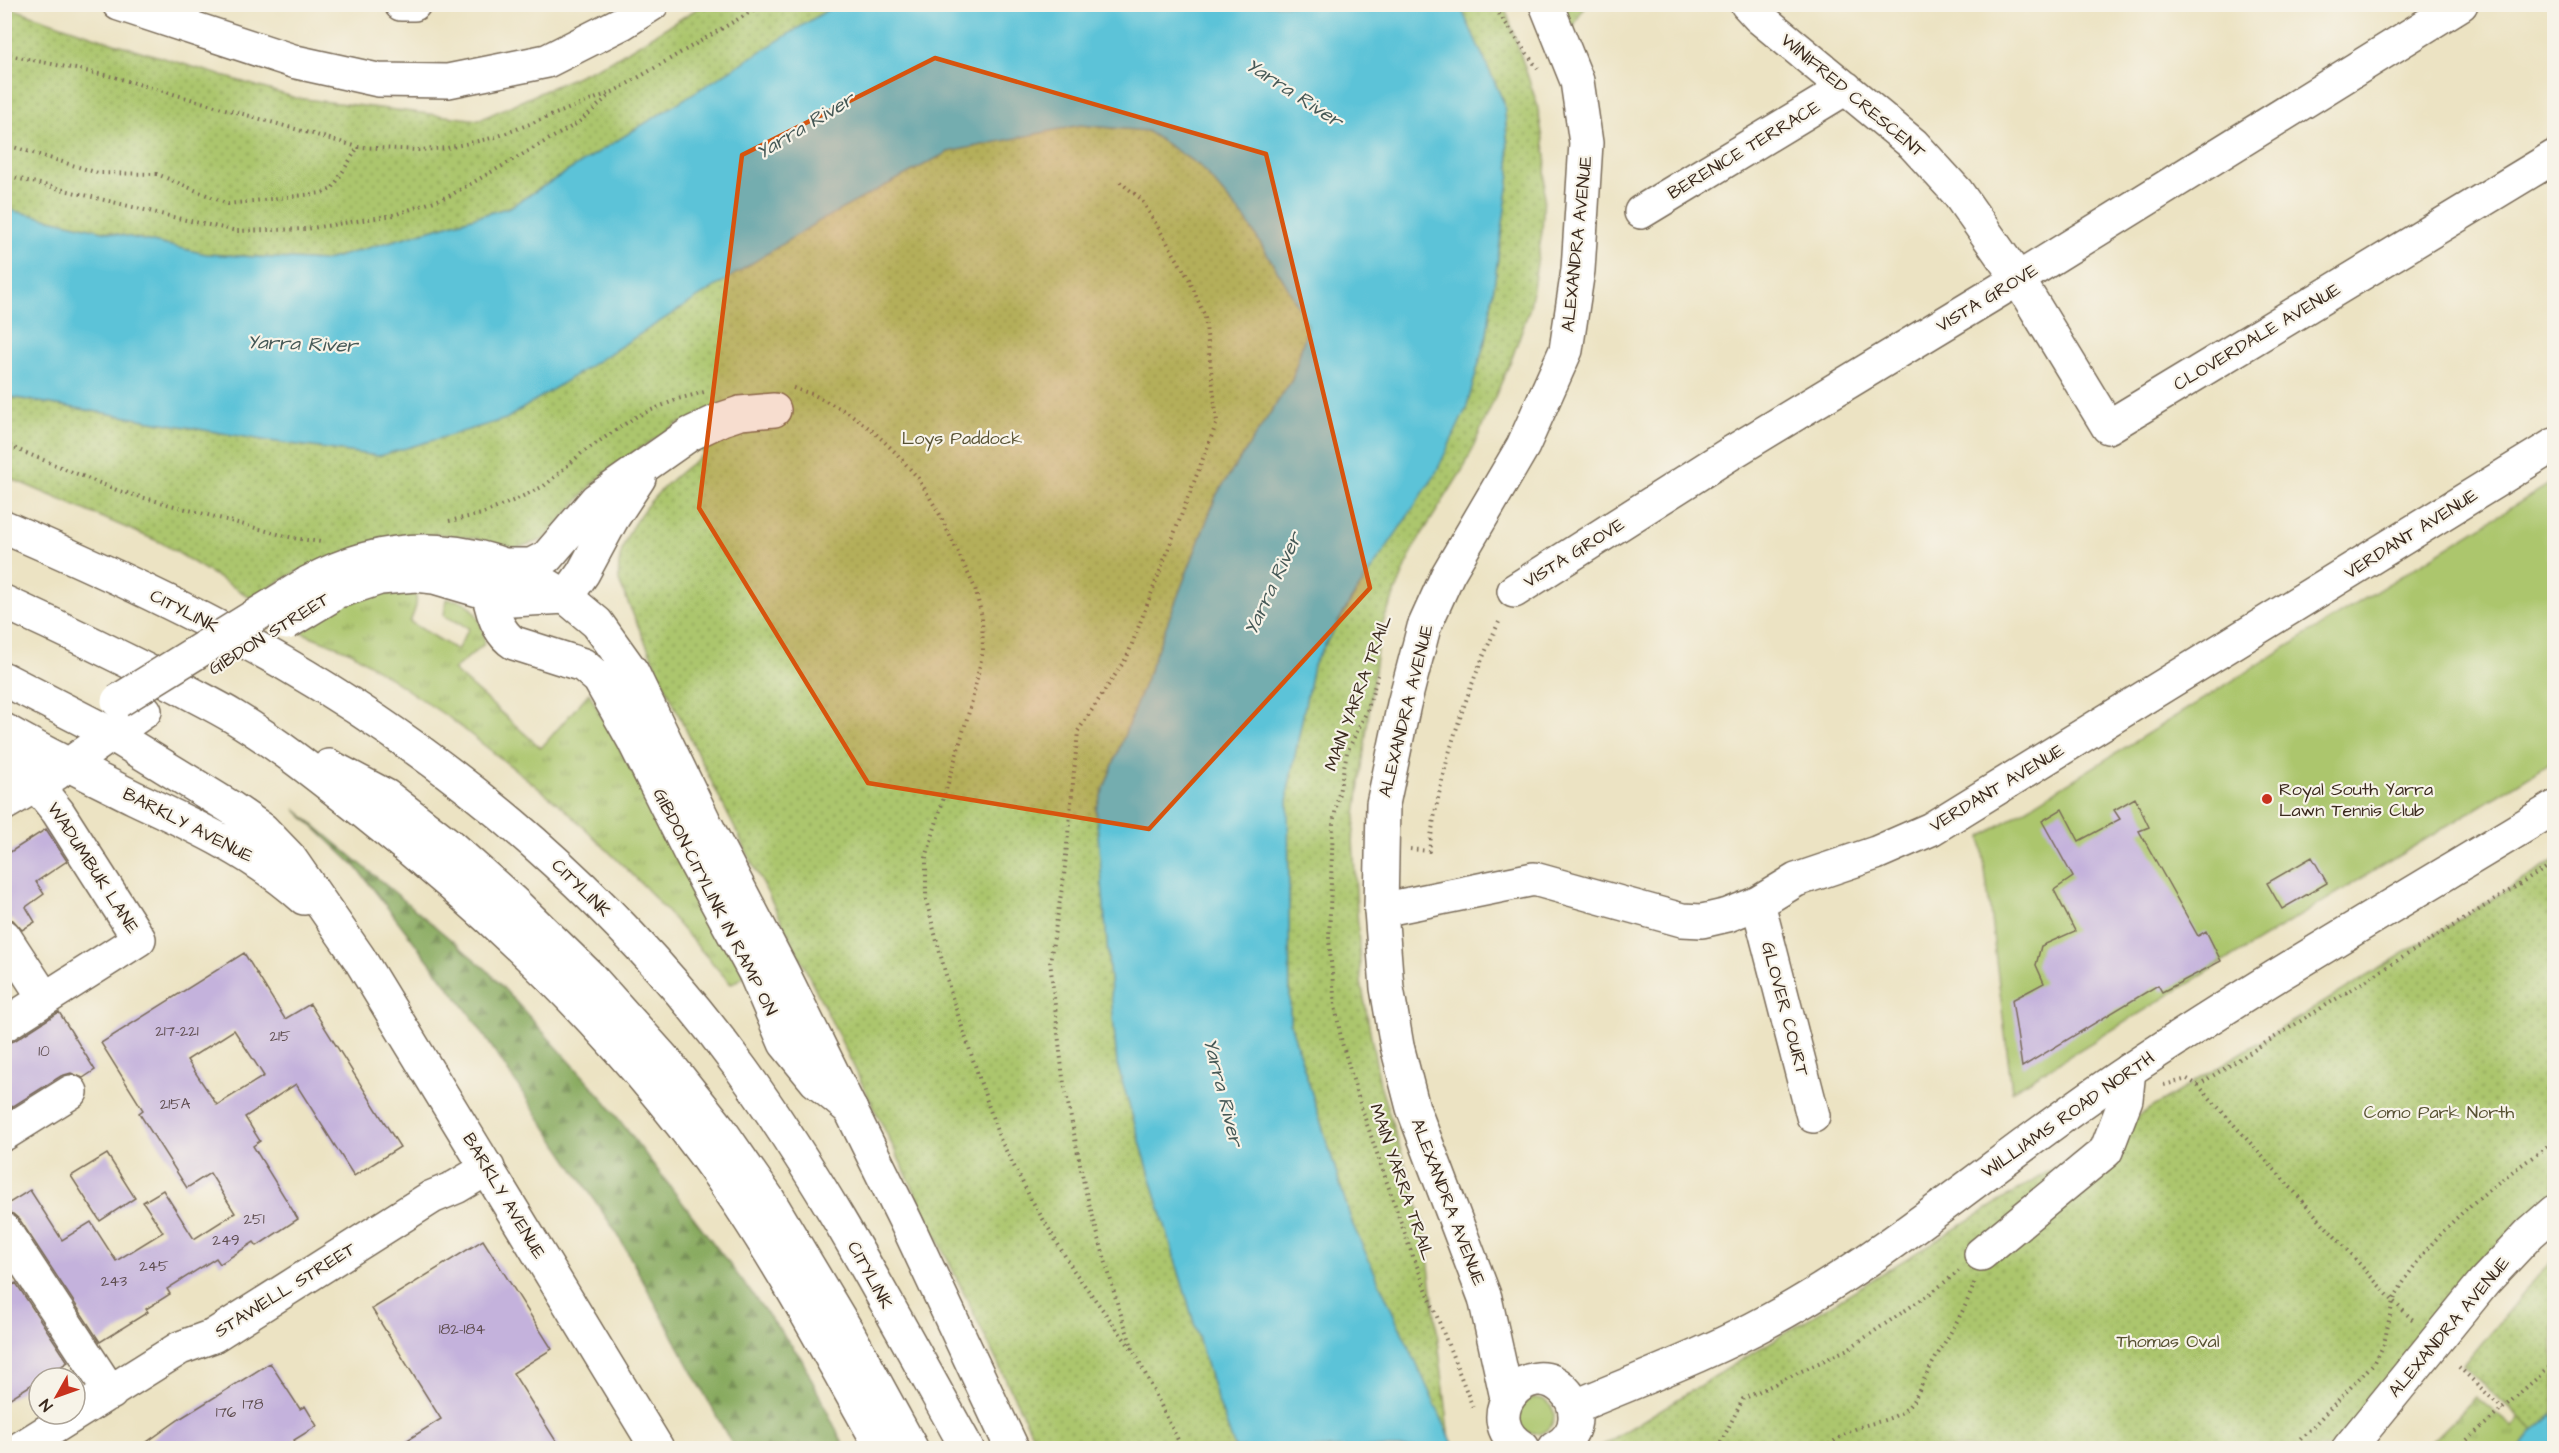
<svg xmlns="http://www.w3.org/2000/svg" width="2559" height="1453" font-family="'Architects Daughter',sans-serif">
	<style>
		.grass { fill: url(#grass-tufts); stroke: #747846; stroke-width: 1.5 }
		.forest { fill: url(#forest-firs); stroke: #626a3f; stroke-width: 1.5 }
		.park { fill: url(#park-dots); stroke: #747846; stroke-width: 1.5 }
		.garden { fill: #acc66d; stroke: #747846; stroke-width: 1.5 }
		.water { fill: #5bc3d8; stroke: #4b767b; stroke-width: 1.5 }
		.building { fill: #c4b2dc; fill-rule: evenodd }
		.lines { fill: none; stroke-linecap: round; stroke-linejoin: round }
		.minor-casing { stroke: #796b58; stroke-width: 36 }
		.major-casing { stroke: #796b58; stroke-width: 36 }
		.highway-casing { stroke: #796b58; stroke-width: 36 }
		.path { stroke: #796b58; stroke-width: 4; stroke-dasharray: 1.5 4.5; stroke-linecap: butt }
		.minor { stroke: #fff; stroke-width: 33 }
		.major { stroke: #fff; stroke-width: 33 }
		.highway { stroke: #fff; stroke-width: 33 }
		.major-bridge-casing { stroke: #796b58; stroke-width: 36; stroke-linecap: butt }
		.major-bridge { stroke: #fff; stroke-width: 33 }
		.marked { fill: #d7540e; fill-opacity: 0.2; stroke: #d7540e; stroke-width: 4.5; stroke-linejoin: round }
		.poi-dot { fill: #c8321e; stroke: #f7f3e8; stroke-width: 2 }
		.labels { text-anchor: middle; dominant-baseline: central; stroke-width: 4.5; stroke-linejoin: round; paint-order: stroke }
		.number-label { font-size: 15px; fill: #5d4c4e }
		.street-label { font-size: 18px; fill: #3b2a1e; stroke: #f7f3e8 }
		.park-label { font-size: 18px; fill: #575132; stroke: #f7f3e8 }
		.poi-label { font-size: 18px; fill: #3b2a1e; stroke: #f7f3e8; text-anchor: start }
		.water-label { font-size: 20px; font-style: italic; fill: #455856; stroke: #f7f3e8 }
	</style>
	<defs>
		<pattern id="grass-tufts" width="24" height="20" patternUnits="userSpaceOnUse" patternTransform="scale(1.5)"><rect width="24" height="20" fill="#acc66d"/><path d="M3 7l-1-3M5 7V3M7 7l1-3M15 17l-1-3M17 17v-4M19 17l1-3" fill="none" stroke="#8da159"/></pattern>
		<pattern id="forest-firs" width="22" height="20" patternUnits="userSpaceOnUse" patternTransform="scale(1.5)"><rect width="22" height="20" fill="#89ab60"/><path d="M5 1l3.5 6h-7zM16 11l3.5 6h-7z" fill="#718b4f"/></pattern>
		<pattern id="park-dots" width="8" height="8" patternUnits="userSpaceOnUse" patternTransform="scale(1.5)"><rect width="8" height="8" fill="#acc66d"/><path d="M2 2h.1M6 6h.1" fill="none" stroke="#8da159" stroke-width="1.8" stroke-linecap="round"/></pattern>
	</defs>
	<rect width="100%" height="100%" fill="#f7f3e8"/>
	<filter id="ink" filterUnits="userSpaceOnUse"><feTurbulence type="fractalNoise" baseFrequency=".0167" numOctaves="2"/><feDisplacementMap in="SourceGraphic" scale="12" xChannelSelector="R" yChannelSelector="G"/><feConvolveMatrix kernelMatrix="1 2 1 2 8 2 1 2 1" color-interpolation-filters="sRGB"/></filter>
	<filter id="wash" filterUnits="userSpaceOnUse"><feTurbulence type="fractalNoise" baseFrequency=".008" numOctaves="4" result="noise"/><feDisplacementMap in="SourceGraphic" scale="24" xChannelSelector="R" yChannelSelector="G"/><feGaussianBlur stdDeviation="1.35" result="paint"/><feColorMatrix in="noise" values="0 0 0 0 0 0 0 0 0 0 0 0 0 0 0 0 0 1.4 0 .05"/><feComposite in="paint" operator="in"/></filter>
	<g filter="url(#wash)">
		<rect width="100%" height="100%" fill="#ece3c3"/>
		<path class="grass" d="M406,588l7,1c7,12 2,21 -3,33l47,28 12,-22 -25,-12 2,-17c5,1 11,1 15,2 14,3 25,31 23,43l-31,26 88,78 48,-55 156,283 -14,8 -85,-96 -81,-79 -114,-90 -100,-67 -51,-20 37,-24 19,-8z
			M2476,1397l36,30 8,-10 14,13 -14,18h-95z"/>
		<path class="forest" d="M295,809l192,161 114,126 200,262 44,90h-111l-116,-213 -149,-222 -112,-145z"/>
		<path class="park" d="M703,5h134l-327,202 -187,54 -117,-7 -201,-45v-203l112,38 179,54 183,22 132,-59z
			M1456,5h48l33,99 9,52 -4,76 -12,75 -18,51 -47,108 -50,79 -36,87 -26,207 8,143 19,103 44,140 26,214 -98,-216 -62,-200 -2,-233 25,-125 153,-256 21,-75 23,-160 -6,-71 -43,-94z
			M1546,5h39l-22,41z
			M1080,125l67,6 53,35 46,54 38,61 24,44 -16,55 -75,114 -121,315 21,255 97,326 21,58h-196c-76,-156 -151,-314 -229,-470 -65,-132 -135,-261 -191,-397 -6,-52 47,-100 85,-127l-23,-32 -64,41 -22,19 -52,58 -27,8 -44,-10 -34,-4 -28,2 -116,37 -43,25 -89,-55 -157,-67 -1,-80 265,45 110,15 569,-304z
			M2554,861v336l-78,76 -144,175h-734z
			M2554,1259v155l-20,16 -71,-64 74,-90z"/>
		<path class="garden" d="M2554,481v280l-542,330 -31,-254z
			M1518 1416a18 18 0 1 1 36 0a18 18 0 1 1-36 0Z"/>
		<path class="water" d="M837,4l619,1 5,3 43,95 6,71 -23,160 -21,75 -32,68 -83,123 -38,65 -25,125 2,233 62,200 103,225h-220l-21,-58 -97,-326 -21,-255 121,-315 75,-114 16,-55 -24,-44 -38,-61 -46,-54 -53,-35 -67,-6 -132,27 -134,72 -308,195 -127,37 -110,-15 -264,-45v-187l201,45 117,7 187,-54z
			M2554,1414v34h-34l14,-18z"/>
		<g id="blocks">
			<path class="building" d="M2135,798l14,29 -10,4 59,105 8,-5 15,30 -59,31 -4,-7 -136,82 -10,-67 32,-17 -8,-18 5,-19 34,-15 -21,-41 19,-13 -31,-56 20,-12 17,32 41,-22 -6,-9z
				M46,829l21,32 -31,21 8,12 -18,13 9,15 -13,8 -9,-10 -9,-2v-62z
				M2312,857l15,26 -45,26 -15,-26z
				M244,953l41,66 25,-15 90,143 -46,29 -58,-92 -51,33 15,24 -7,5 45,73 -41,27 -3,-4 -34,22 -4,-6 -49,31 3,5 -24,15 2,3 -48,30 -80,-122 -7,-6 -8,-2 -1,-6 26,-16 32,50 29,-18 25,39 47,-29 -20,-30 20,-12 31,49 41,-26 -25,-40 -23,15 -48,-75 4,-3 -42,-67zM234,1030l30,46 -47,29 -30,-45z
				M59,1012l36,58 -12,8 -12,-5 -10,3 -57,36v-68l10,-3z
				M107,1154l28,44 -35,23 -29,-45z
				M483,1240l69,109 -39,24 48,76h-168l48,-30 -69,-110z
				M16,1283l52,79 -25,16h-4v2l-35,22v-112z
				M270,1363l30,46 5,-3 12,20 -23,14 5,9h-162l44,-31z"/>
		</g>
	</g>
	<g filter="url(#ink)">
		<use href="#blocks" fill-opacity="0" stroke="#796b58" stroke-width="1.5"/>
		<g class="lines">
			<g class="minor-casing">
				<path id="minor" d="M401,4h13
					M1747,4l12,13 154,127 44,48 61,87 90,148 446,-270
					M1641,212l205,-124
					M509,565h22l16,-8 49,-57 94,-66 32,-15 18,-6 34,-3
					M1514,591l217,-138 287,-174 443,-275
					M489,595c3,17 9,38 25,48l69,22 16,14 35,62 56,112 65,120 30,70 31,38 35,29
					M566,597l17,-24 29,-54 27,-41
					M4,773l35,-23
					M4,804l53,-31
					M1758,903l55,213
					M1381,910l153,-31 148,41 20,1 26,-6 30,-12 38,-23 80,-27 55,-24 623,-384
					M4,936l41,63
					M4,1025l135,-86 -81,-127 -21,-26
					M4,1134l67,-42
					M4,1230l107,163
					M1981,1254l125,-103 20,-52 3,-29
					M21,1448l159,-100 33,-12 219,-139 24,-10 32,-19
					M2349,1448l135,-166 46,-49 24,-21"/>
			</g>
			<g class="major-casing">
				<path id="major" d="M119,4l177,58 82,18 70,1 99,-20 75,-38 30,-19
					M308,583c86,-48 177,-41 258,14
					M343,590l37,-12 36,-3 18,2 78,23 54,-3
					M4,679l109,56 117,72 32,22 27,28 70,101 298,490
					M4,730c43,25 87,46 131,68 60,28 119,55 169,100
					M68,765l77,-54
					M1507,1398l-22,-100 -72,-190 -16,-62 -10,-58 -6,-78 2,-106 21,-100 20,-77 24,-53 75,-128 43,-96 12,-80 8,-127 -9,-62 -31,-77
					M1574,1407c66,-28 134,-53 196,-87 129,-70 239,-171 361,-251 138,-92 282,-175 423,-261
					M1523,1448c-50,-30 5,-95 41,-58 7,7 11,15 11,25 1,15 -7,26 -20,33"/>
			</g>
			<g class="highway-casing">
				<path id="highway" d="M4,527c95,41 189,84 278,135 178,103 339,242 460,408 86,119 154,251 225,378
					M566,597l31,26 35,49 72,149 79,152 123,249 106,226
					M4,602c59,27 117,55 175,85 18,10 37,19 55,30 46,28 89,63 131,96 142,112 275,242 375,392 52,78 96,162 142,243
					M329,766l57,30 63,49 65,58 75,73 79,88 50,63 50,72 80,134 63,115"/>
			</g>
			<path class="path" d="M1492,4l46,65
				M4,54l110,23 244,70 61,3 28,-2 49,-11 119,-46 149,-87
				M4,144l94,29 59,1 71,30 94,-11 10,-4 26,-42
				M4,175l177,44 56,12 69,-2 88,-14 55,-19 129,-73 33,-29
				M1120,182l21,17 48,80 16,38 12,105 -90,235 -49,74 -14,145 -14,85 13,117 22,111 33,117 16,46
				M793,388l19,6 37,19 24,18 23,22 22,25 21,35 36,75 7,29 1,34 -12,54 -45,153v42l25,94 48,143 32,62 43,72 62,84 46,93
				M4,444l115,47 174,47 28,4
				M449,521l33,-7 35,-15 27,-13 39,-34 54,-36 41,-17 26,-7
				M1378,675l-11,36 -20,41 -14,71 -4,117 6,66 7,37 19,64 48,139 65,164
				M1410,849l19,2c10,-78 36,-159 70,-229
				M2164,1085l23,-6 11,6 195,216c35,-69 99,-116 161,-159
				M2198,1085l356,-222
				M2394,1302l20,19
				M2459,1367l44,42
				M1718,1448l25,-49 105,-50 83,-56 28,-22
				M1824,1448c10,-7 20,-14 31,-19 16,-7 32,-7 47,-17 14,-9 19,-28 27,-42 16,-30 36,-57 46,-89
				M2292,1448l83,-86 9,-18 9,-43
				M2458,1448l96,-85"/>
			<use href="#minor" class="minor"/>
			<use href="#major" class="major"/>
			<use href="#highway" class="highway"/>
			<g class="major-bridge-casing">
				<path id="major-bridge" d="M286,623l45,-27
					M118,701l190,-118"/>
			</g>
			<use href="#major-bridge" class="major-bridge"/>
		</g>
	</g>
	<path class="marked" d="M935,58l331,96 104,434 -221,241 -281,-46 -169,-275 43,-353z"/>
	<circle class="poi-dot" cx="2267" cy="799" r="6"/>
	<g class="labels">
		<g class="number-label">
			<text x="177" y="1031">217-221</text>
			<text x="280" y="1036">215</text>
			<text x="44" y="1051">10</text>
			<text x="175" y="1104">215A</text>
			<text x="254" y="1219">251</text>
			<text x="226" y="1240">249</text>
			<text x="154" y="1266">245</text>
			<text x="114" y="1281">243</text>
			<text x="462" y="1329">182-184</text>
			<text x="253" y="1404">178</text>
			<text x="226" y="1412">176</text>
		</g>
		<g class="street-label">
			<text transform="translate(1853 96) rotate(40)">WINIFRED CRESCENT</text>
			<text transform="translate(1744 150) rotate(-31)">BERENICE TERRACE</text>
			<text transform="translate(1577 244) rotate(-84)">ALEXANDRA AVENUE</text>
			<text transform="translate(1987 298) rotate(-31)">VISTA GROVE</text>
			<text transform="translate(2257 337) rotate(-31)">CLOVERDALE AVENUE</text>
			<text transform="translate(2411 534) rotate(-32)">VERDANT AVENUE</text>
			<text transform="translate(1574 553) rotate(-32)">VISTA GROVE</text>
			<text transform="translate(184 611) rotate(27)">CITYLINK</text>
			<text transform="translate(269 634) rotate(-32)">GIBDON STREET</text>
			<text transform="translate(1358 693) rotate(-70)">MAIN YARRA TRAIL</text>
			<text transform="translate(1406 711) rotate(-76)">ALEXANDRA AVENUE</text>
			<text transform="translate(1997 788) rotate(-31)">VERDANT AVENUE</text>
			<text transform="translate(188 825) rotate(27)">BARKLY AVENUE</text>
			<text transform="translate(93 868) rotate(57)">WADUMBUK LANE</text>
			<text transform="translate(581 888) rotate(44)">CITYLINK</text>
			<text transform="translate(715 902) rotate(63)">GIBDON-CITYLINK IN RAMP ON</text>
			<text transform="translate(1785 1009) rotate(75)">GLOVER COURT</text>
			<text transform="translate(2068 1115) rotate(-35)">WILLIAMS ROAD NORTH</text>
			<text transform="translate(1402 1182) rotate(71)">MAIN YARRA TRAIL</text>
			<text transform="translate(504 1196) rotate(59)">BARKLY AVENUE</text>
			<text transform="translate(1448 1202) rotate(69)">ALEXANDRA AVENUE</text>
			<text transform="translate(870 1275) rotate(61)">CITYLINK</text>
			<text transform="translate(285 1290) rotate(-32)">STAWELL STREET</text>
			<text transform="translate(2449 1327) rotate(-50)">ALEXANDRA AVENUE</text>
		</g>
		<g class="park-label">
			<text x="962" y="438">Loys Paddock</text>
			<text x="2439" y="1112">Como Park North</text>
			<text x="2168" y="1341">Thomas Oval</text>
		</g>
		<g class="poi-label">
			<text x="2279" y="789">Royal South Yarra<tspan x="2279" dy="21">Lawn Tennis Club</tspan></text>
		</g>
		<g class="water-label">
			<text transform="translate(1294 93) rotate(33)">Yarra River</text>
			<text transform="translate(805 126) rotate(-31)">Yarra River</text>
			<text transform="translate(302 344) rotate(2)">Yarra River</text>
			<text transform="translate(1273 584) rotate(-65)">Yarra River</text>
			<text transform="translate(1223 1092) rotate(76)">Yarra River</text>
		</g>
	</g>
	<rect width="2559" height="1453" fill="none" stroke="#f7f3e8" stroke-width="24"/>
	<g transform="translate(57 1396) rotate(230)"><circle r="28" fill="#f7f3e8" stroke="#aca397" stroke-width="1.5"/>
	<path d="M0-4.5L10 22L0 15L-10 22Z" fill="#c8321e"/>
	<text y="-9" font-size="16" font-weight="bold" text-anchor="middle" fill="#3b2a1e">N</text>
	</g>
</svg>
